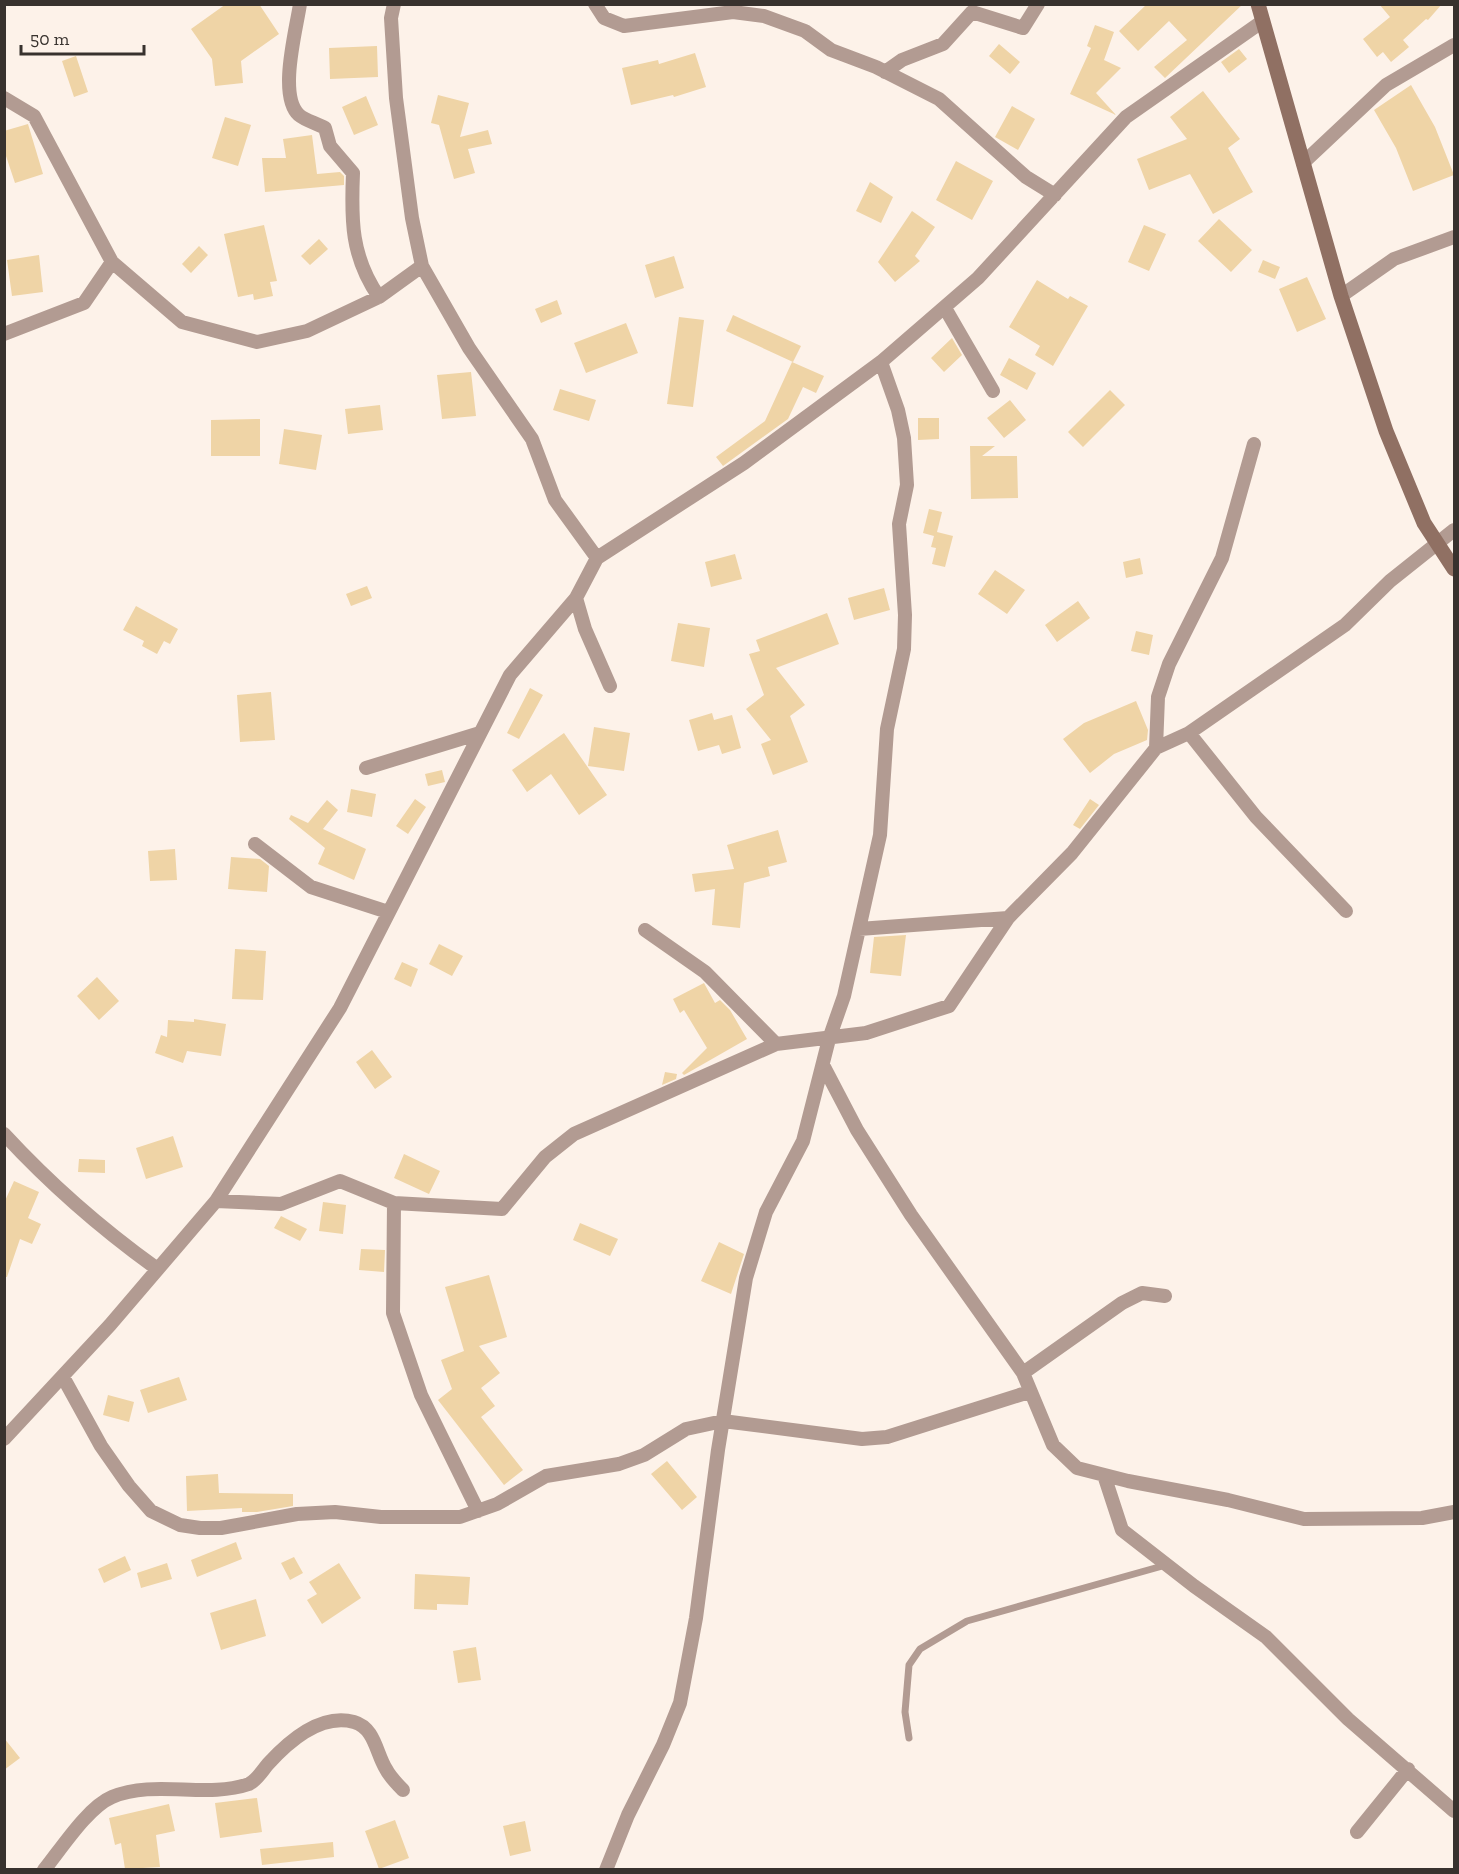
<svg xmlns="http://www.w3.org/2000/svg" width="1459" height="1874" font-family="'Zilla Slab',serif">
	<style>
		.building { fill: #efd4a6 }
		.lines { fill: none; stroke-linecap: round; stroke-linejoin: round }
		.service { stroke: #b29b92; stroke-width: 7 }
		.minor { stroke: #b29b92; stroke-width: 14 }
		.secondary { stroke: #907063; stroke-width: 15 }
	</style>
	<rect width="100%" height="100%" fill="#fdf2e9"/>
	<path class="building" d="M226,4h33l20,30 -38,27 2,22 -28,3 -3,-27 -21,-30z
		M1147,4h96l-78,74 -11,-11 33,-27 -18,-19 -31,30 -19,-20z
		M1379,4h63l-14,16 -2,-1 -23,21 6,7 -18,15 -8,-10 -6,5 -14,-18 27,-22z
		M1095,25l19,7 -10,28 17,8 -25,25 20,22 -46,-21 21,-46 -4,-2z
		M999,44l21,18 -10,12 -21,-18z
		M377,46l1,31 -48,2 -1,-31z
		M1239,49l8,10 -18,14 -8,-11z
		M695,53l11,34 -32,10 -1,-2 -42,10 -9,-37 36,-8 1,4z
		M76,56l12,36 -14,5 -12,-36z
		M1411,85l24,42 19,48 -41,16 -17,-43 -22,-38z
		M1203,91l37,48 -12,9 25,44 -40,22 -23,-40 -41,16 -12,-31 50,-20 -17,-22z
		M438,95l31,8 -9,34 28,-7 4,14 -24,5 7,24 -21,6 -15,-54 -8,-2z
		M366,96l12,29 -24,10 -12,-28z
		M1012,106l23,13 -17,31 -23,-13z
		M225,117l26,8 -13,41 -26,-8z
		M28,124l15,50 -28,9 -11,-33v-19z
		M312,135l5,39 23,-2 4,4v9l-79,7 -3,-34h24l-3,-19z
		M956,161l37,20 -21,39 -36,-20z
		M870,182l23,15 -12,26 -25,-12z
		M912,211l23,16 -20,29 5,5 -25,21 -17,-20z
		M1219,219l33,31 -21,22 -33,-31z
		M264,225l13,56 -7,1 3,14 -19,4 -1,-6 -15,3 -14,-63z
		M1144,225l22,9 -17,37 -21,-9z
		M319,239l9,10 -18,16 -9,-9z
		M199,246l9,9 -17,18 -9,-9z
		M39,255l4,37 -31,4 -5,-36z
		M674,256l10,32 -29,10 -10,-33z
		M1263,260l17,7 -5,12 -17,-7z
		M1307,277l19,42 -29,13 -18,-43z
		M1037,280l31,19 2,-3 18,10 -35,60 -18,-11 5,-9 -31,-19z
		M557,300l5,14 -21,9 -6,-14z
		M733,315l68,31 -8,16 -67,-31z
		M679,317l25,3 -11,87 -26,-3z
		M626,323l12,30 -52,20 -12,-30z
		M952,338l10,17 -18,17 -13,-14z
		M1009,358l27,15 -9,17 -27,-15z
		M792,362l32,14 -8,17 -13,-6 -15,32 -65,47 -7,-9 49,-36z
		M471,372l5,44 -34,3 -5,-44z
		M560,389l36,11 -7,21 -36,-11z
		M1110,390l15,15 -42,42 -15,-15z
		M1010,400l16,20 -22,18 -17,-20z
		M380,405l3,25 -35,4 -3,-25z
		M918,418h21v21l-21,1z
		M260,419v37h-49v-36z
		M284,429l38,6 -6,35 -37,-6z
		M970,446h25l-13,10h35l1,42 -47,1z
		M929,509l13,3 -5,20 16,4 -8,31 -13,-3 4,-16 -5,-1 3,-11 -11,-3z
		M735,554l7,25 -31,8 -6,-25z
		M1140,558l3,16 -17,4 -3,-16z
		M995,570l30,20 -18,24 -29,-20z
		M367,586l5,12 -21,8 -5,-12z
		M884,588l6,22 -36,10 -6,-22z
		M1078,601l12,17 -33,24 -12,-17z
		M136,606l42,23 -8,15 -6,-3 -7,13 -15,-8 2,-5 -21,-11z
		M827,613l12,31 -63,24 29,37 -15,11 18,46 -35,13 -12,-31 10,-4 -25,-31 18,-14 -15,-41 11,-3 -4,-11z
		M678,623l32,5 -6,39 -33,-6z
		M1136,631l17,4 -4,20 -18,-4z
		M530,688l13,7 -24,44 -12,-6z
		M271,692l4,48 -35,2 -3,-47z
		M1136,701l12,29 -1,10 -33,14 -24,19 -27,-34 21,-16z
		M712,713l2,7 18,-5 9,33 -19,6 -3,-9 -21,6 -9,-31z
		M594,727l36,6 -6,38 -36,-5z
		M564,733l43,62 -28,20 -28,-41 -24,18 -15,-22z
		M442,770l3,12 -17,4 -3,-12z
		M351,789l25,5 -4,23 -25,-5z
		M415,799l11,8 -18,27 -12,-8z
		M1090,799l9,6 -19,24 -7,-4z
		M327,800l11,10 -15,19 43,20 -12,31 -36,-16 7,-16 -36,-29 2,-4 17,8z
		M778,830l9,32 -19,5 2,9 -26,7 -4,45 -28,-3 3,-36 -20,3 -3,-18 42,-5 -7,-24z
		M175,849l2,31 -27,1 -2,-30z
		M231,857l29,2 9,7 -2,26 -39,-3z
		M906,935l-5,41 -31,-3 4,-36z
		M439,944l24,12 -11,20 -23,-12z
		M235,949l31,2 -3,49 -31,-1z
		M402,962l16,7 -7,18 -17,-8z
		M97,977l22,24 -20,19 -22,-24z
		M704,983l11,20 5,-3 10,10 17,29 -63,36 -2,-2 25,-25 -23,-38 -4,3 -7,-14z
		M194,1019l32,5 -5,32 -34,-5 -4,12 -28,-10 6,-18 6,2 1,-17 26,2z
		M372,1050l20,27 -17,12 -19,-27z
		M665,1072l12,2 -1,5 -14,6z
		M173,1136l10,31 -37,12 -10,-31z
		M404,1154l36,17 -11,23 -35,-16z
		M79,1159l26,1v13l-27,-1z
		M14,1181l25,11 -11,26 13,6 -9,20 -12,-5 -13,38h-3v-74z
		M323,1202l23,3 -3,29 -24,-3z
		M281,1216l26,13 -7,12 -26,-13z
		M580,1223l38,16 -8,17 -37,-16z
		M719,1242l25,12 -13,40 -30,-13z
		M361,1249l24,1 -1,22 -25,-2z
		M489,1275l18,62 -28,9 21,27 -19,15 14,18 -14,11 42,53 -19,15 -66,-85 14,-11 -11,-29 23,-9 -19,-64z
		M179,1377l8,23 -39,13 -8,-23z
		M108,1395l26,7 -5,20 -26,-7z
		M667,1461l30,36 -15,13 -31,-36z
		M218,1474l1,19 74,1v12l-36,6h-15v-4l-55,3 -1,-35z
		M236,1542l6,17 -45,18 -6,-17z
		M125,1556l6,14 -27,13 -6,-14z
		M294,1557l9,16 -13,7 -9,-17z
		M167,1563l5,16 -31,9 -4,-15z
		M339,1563l22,35 -39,26 -15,-24 10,-6 -8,-12z
		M415,1574l55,3 -2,28 -31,-1v6l-23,-1z
		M256,1599l10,37 -45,14 -11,-37z
		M476,1647l5,33 -23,3 -5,-32z
		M4,1738l16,20 -16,12z
		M257,1798l5,34 -42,6 -5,-35z
		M169,1804l6,27 -19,4 4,32 -35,2 -4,-26 -6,2 -6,-27z
		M395,1820l14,38 -30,11 -14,-38z
		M525,1821l6,30 -21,5 -7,-30z
		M333,1842l1,15 -72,8 -2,-16z"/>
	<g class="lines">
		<path class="service" d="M909,1738l-4,-26 4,-47 11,-16 47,-28 199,-56"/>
		<path class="minor" d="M300,4c-4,27 -22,92 -1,111 7,6 18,8 26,13l5,18 23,27c-2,47 -2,84 26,124
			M394,4l-3,14 5,80 16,120 10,48 47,82 63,91 23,61 42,58
			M595,4l9,14 20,8 109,-14 31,4 41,15 26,19 45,17 63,32 87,78 29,18
			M885,72l17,-12 41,-16 29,-32 51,16 15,-24
			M4,98l30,18 78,146 70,60 75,20 50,-11 72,-34 43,-31
			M1303,163l83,-78 68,-40
			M1341,296l53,-37 60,-22
			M945,308l48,83
			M4,334l80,-31 28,-41
			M576,598l9,31 25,57
			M1189,733l67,84 90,94
			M1156,748l2,-51 11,-33 53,-106 32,-114
			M366,768l114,-35
			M255,844l56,43 77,25
			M859,929l149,-11
			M645,930l60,42 71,72
			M823,1065l34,65 54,85 112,158 30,72 24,23 51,13 100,19 76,19 118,-1 32,-6
			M4,1134c48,52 95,93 152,134
			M216,1201l65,3 59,-23 54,22 108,6 43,-52 29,-23 202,-90 90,-11 83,-27 59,-88 64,-65 84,-105 33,-15 156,-108 45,-44 64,-51
			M394,1203l-1,110 28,82 57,116
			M1023,1373l99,-70 20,-10 23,3
			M63,1377l38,69 28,40 22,25 29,14 20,3h21l76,-14 38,-2 46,5h79l37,-13 49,-28 73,-12 25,-9 42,-26 37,-8 139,18 25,-2 142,-45
			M4,1439l106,-114 106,-124 124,-193 170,-333 66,-77 21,-40 147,-95 137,-101 97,-84 148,-161 137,-96
			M1104,1475l18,55 72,56 72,51 82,82 106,92
			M1357,1832l51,-63
			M44,1870c17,-21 44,-63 68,-73 43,-18 94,2 137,-13 8,-4 13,-13 19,-20 20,-22 53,-51 86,-42 21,6 22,31 32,47 4,8 11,15 17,21
			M606,1870l22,-55 35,-70 17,-42 16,-85 22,-168 28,-172 20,-66 37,-71 26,-102 15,-43 36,-161 7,-106 17,-80 1,-34 -6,-91 8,-39 -3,-47 -6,-28 -17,-48"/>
		<path class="secondary" d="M1258,4l83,292 45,135 38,92 30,46"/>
	</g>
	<rect width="1459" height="1874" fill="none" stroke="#38322e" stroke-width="12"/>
	<path d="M21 45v9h123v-9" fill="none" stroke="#38322e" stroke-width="3"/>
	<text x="30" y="45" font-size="18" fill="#38322e" stroke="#fdf2e9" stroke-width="4.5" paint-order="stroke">50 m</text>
</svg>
